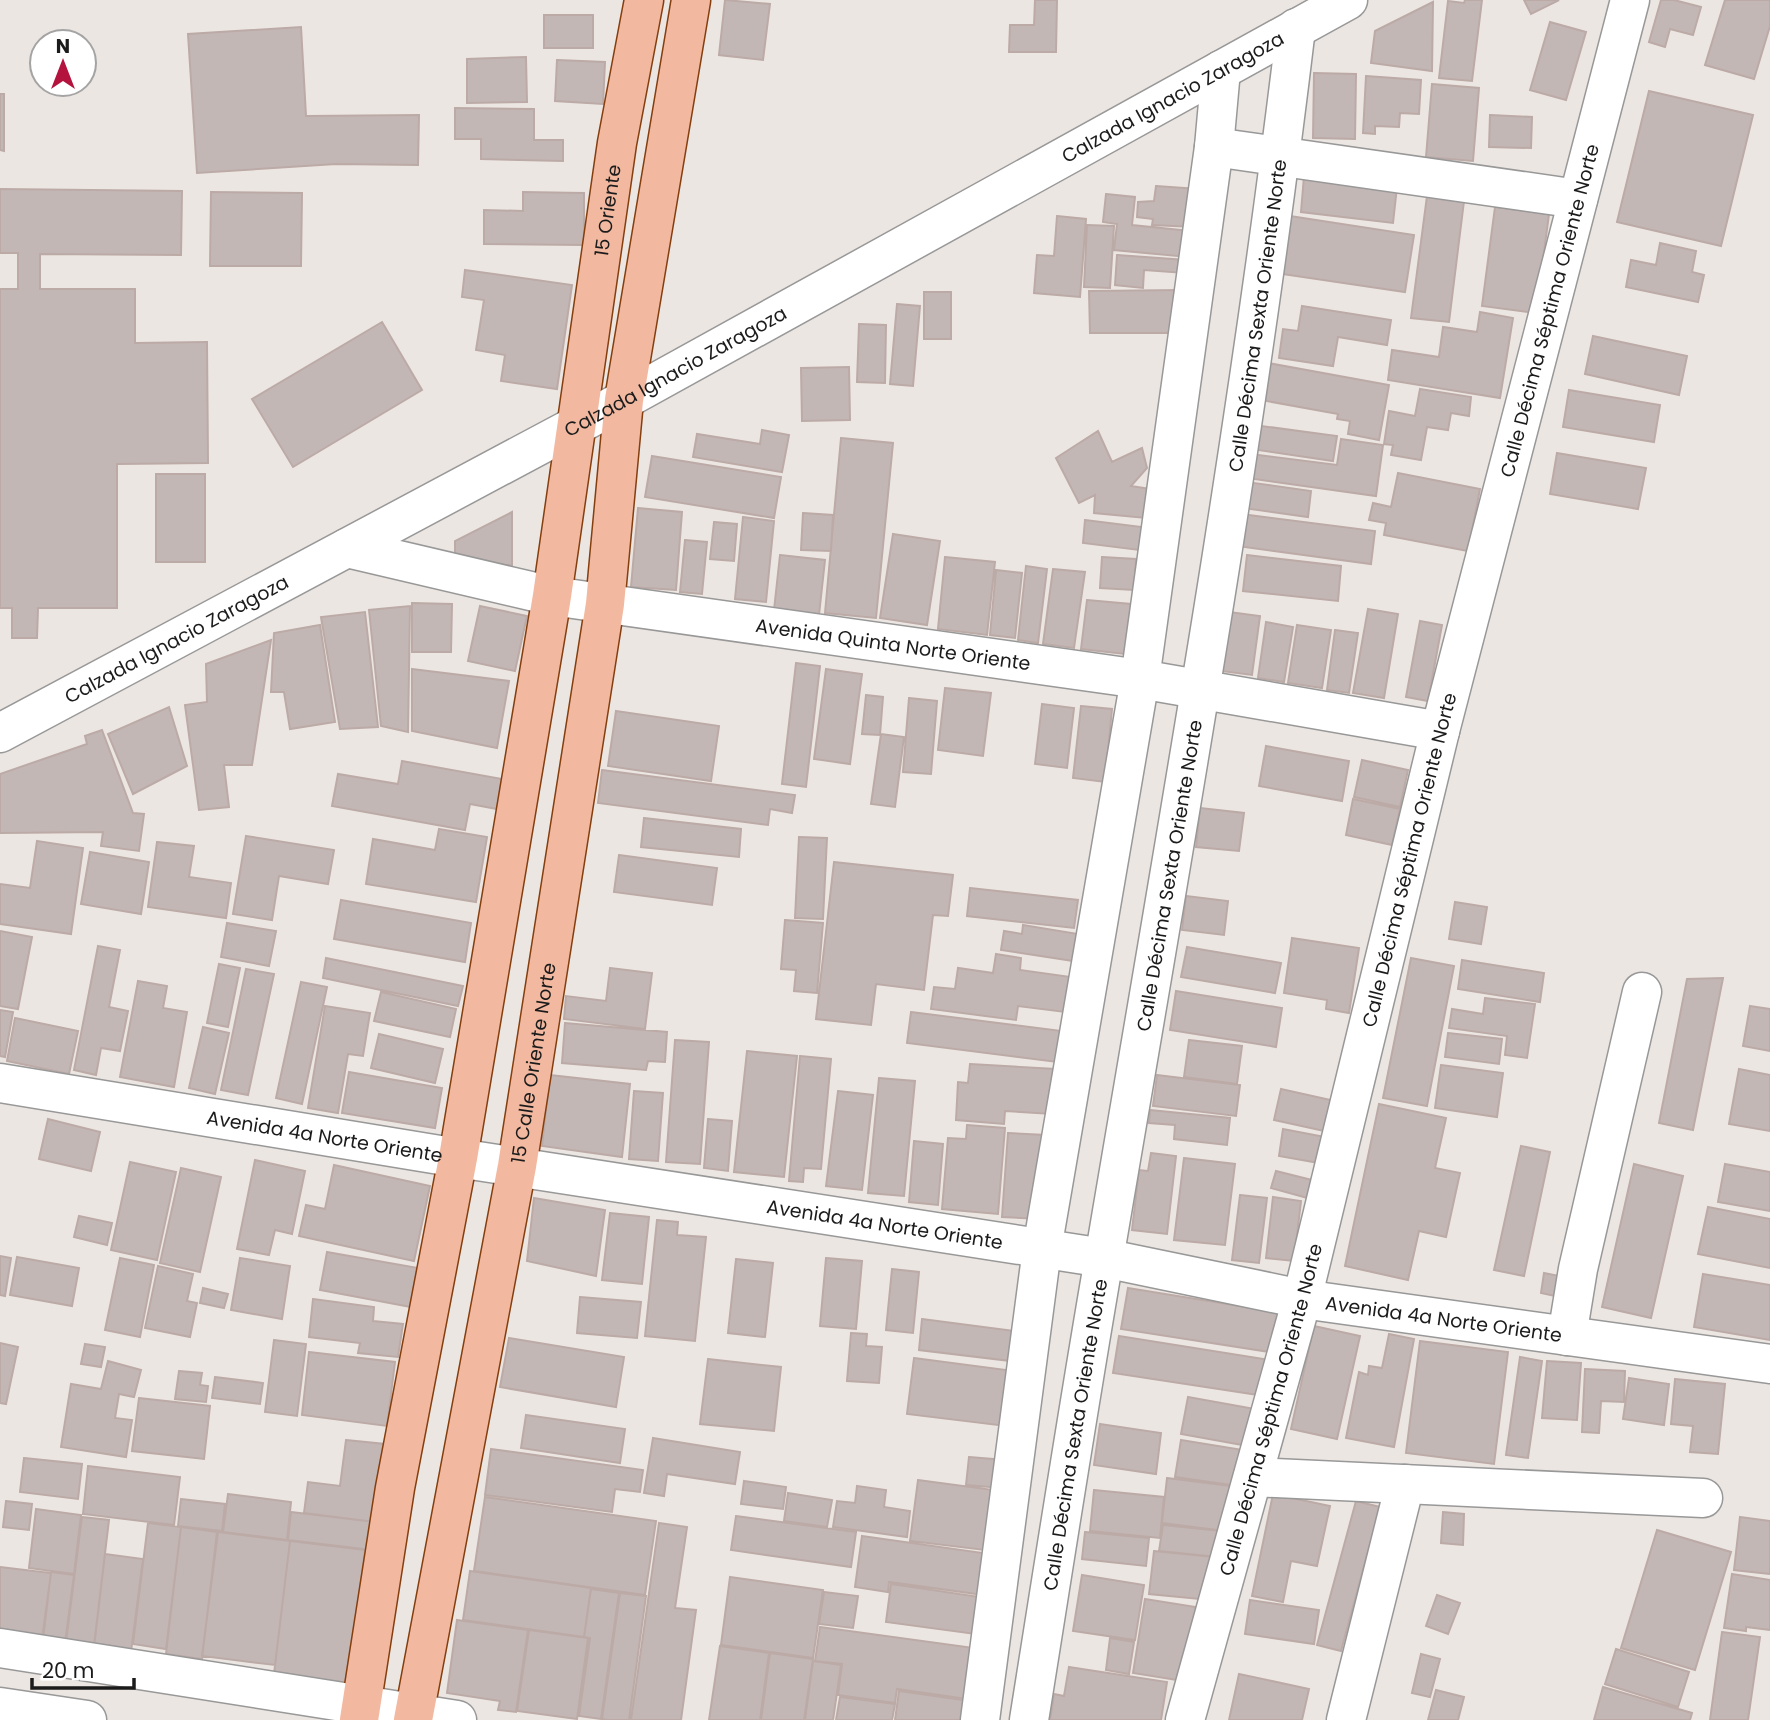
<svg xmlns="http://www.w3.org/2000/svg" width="1770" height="1720" font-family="Poppins,sans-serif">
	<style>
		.building { fill: #c3b7b6; stroke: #bcaaa6; stroke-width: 2 }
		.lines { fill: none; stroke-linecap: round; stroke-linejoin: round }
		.minor-casing { stroke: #989898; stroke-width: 41 }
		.major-casing { stroke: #853e0e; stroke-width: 41 }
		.minor { stroke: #fff; stroke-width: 38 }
		.major { stroke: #f2b9a0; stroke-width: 38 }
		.labels { text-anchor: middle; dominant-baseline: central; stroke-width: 5; stroke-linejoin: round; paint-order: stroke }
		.street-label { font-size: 19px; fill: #1b1b1b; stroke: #fff }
	</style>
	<rect width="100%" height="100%" fill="#ece6e2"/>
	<path class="building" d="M725,0l45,4 -7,56 -44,-5z
		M1035,0h22l-1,52h-47l1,-27h24z
		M1465,0h17l-10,81 -33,-3 9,-77 16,2z
		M1524,0h35l-28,14z
		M1661,0h13l27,7 -8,28 -23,-6 -5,18 -16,-5z
		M1725,0h45v26l-16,53 -49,-14z
		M1433,2l-1,69 -61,-8 4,-32z
		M544,15h49v33h-49z
		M1550,22l36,10 -20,68 -36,-10z
		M301,27l5,89 113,-1 -1,50 -82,-1 -139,9 -9,-139z
		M526,57l1,45 -60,1v-44z
		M557,60l48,2 -2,42 -48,-3z
		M1314,73l42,1 -1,65 -42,-1z
		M1366,76l55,4 -2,34 -19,-1 -1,14 -24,-1v8l-12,-1z
		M1432,84l47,4 -6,73 -47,-4z
		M1649,91l104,24 -32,131 -104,-24z
		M0,94h4v57l-4,-1z
		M455,108l79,1v31h29v21l-82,-2v-20h-26z
		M1490,115l42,2 -1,31 -42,-1z
		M1304,176l93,11 -4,36 -92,-11z
		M1156,186l42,3 -4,38 -42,-2 1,-6 -16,-2 1,-15 16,-1z
		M0,189l182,2 -1,64 -141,-1v35h95v54l72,-1 1,121 -91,1v144h-79l-1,30h-25v-30h-12v-319h18v-36h-18z
		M211,192l91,1 -1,73h-91z
		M523,192l61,1v52l-100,-1v-34l39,1z
		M1106,194l29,3 -3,28 58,6 -2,26 -74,-7 3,-26 -14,-2z
		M1427,196l37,5 -15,121 -38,-4z
		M1495,207l54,7 -13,99 -54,-7z
		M1057,216l29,3 -6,78 -46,-4 3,-38 17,1z
		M1290,216l124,19 -9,57 -123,-18z
		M1087,225l27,1 -4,62 -26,-1z
		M1660,243l36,8 -4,21 12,3 -6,27 -72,-15 5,-27 25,5z
		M1117,255l69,5 -1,13 -41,-3 -1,18 -28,-3z
		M465,270l107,15 -15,104 -56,-8 4,-26 -29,-5 8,-50 -22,-3z
		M1183,290v43h-93l-1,-42z
		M924,292h27v47h-27z
		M897,304l23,2 -7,80 -23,-2z
		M1302,306l89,14 -4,25 -49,-8 -5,29 -54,-8 4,-29 15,2z
		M1480,312l33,6 -13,80 -112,-18 4,-30 47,7 4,-30 34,5z
		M382,322l40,68 -129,77 -41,-68z
		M859,324l27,1 -1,58 -28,-1z
		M1593,336l94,20 -8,39 -94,-21z
		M1268,363l121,22 -10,55 -31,-6 2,-13 -13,-2 1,-5 -77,-14z
		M849,367l1,53 -48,1 -1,-53z
		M1420,389l51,8 -2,19 -18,-3 -3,17 -21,-3 -6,33 -30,-5 2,-10 -9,-1 5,-33 26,5z
		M1569,390l91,15 -6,37 -91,-15z
		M1254,425l83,11 -4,25 -82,-12z
		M762,430l27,5 -7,37 -89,-15 4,-23 63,10z
		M1098,431l14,31 30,-14 5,20 -16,18 20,3 -5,29 -52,-5 1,-18 -16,8 -23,-45z
		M841,438l52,5 -17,175 -51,-5z
		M1341,439l42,6 -7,51 -129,-18 4,-24 86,11z
		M1557,453l89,15 -8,41 -88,-15z
		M652,456l129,21 -7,41 -129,-21z
		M1398,473l82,16 -12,62 -84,-16 2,-12 -17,-3 4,-17 18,4z
		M156,474h49v88h-49z
		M1246,482l65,9 -3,26 -65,-9z
		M638,508l44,4 -6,78 -45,-3z
		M512,512v53h-57v-24z
		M803,513l30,2 -2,36 -30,-1z
		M1241,514l134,17 -4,33 -134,-18z
		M743,517l31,4 -8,81 -31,-3z
		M1085,520l57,7 -3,23 -56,-7z
		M714,522l23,2 -3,37 -24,-2z
		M893,534l47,7 -13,84 -47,-7z
		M685,540l22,2 -5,52 -22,-2z
		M780,555l45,5 -6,55 -45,-5z
		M1247,555l94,11 -3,35 -95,-10z
		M945,557l50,5 -8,73 -49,-6z
		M1102,557l34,2 -2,31 -34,-2z
		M1026,566l21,3 -9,74 -20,-3z
		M1053,569l32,3 -11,76 -31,-4z
		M996,570l26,3 -7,65 -25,-3z
		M1087,600l44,4 -6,50 -44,-5z
		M412,603l40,1 -1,48h-39z
		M410,606l-2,126 -27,-6 -12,-116z
		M480,606l47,10 -12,55 -47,-10z
		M1368,609l30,5 -14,84 -31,-5z
		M365,612l13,115 -38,2 -19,-112z
		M1229,612l31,4 -8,59 -31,-4z
		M1420,621l22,4 -14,76 -22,-4z
		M1266,622l27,5 -9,55 -26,-4z
		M320,625l15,97 -45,7 -6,-37h-13l3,-59z
		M1297,625l34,5 -9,58 -34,-5z
		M1335,630l23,3 -9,60 -22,-3z
		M271,640l-19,125h-28l5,42 -30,3 -14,-105 22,-3 -1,-38z
		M796,663l24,3 -14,121 -24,-3z
		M412,669l97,12 -12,67 -85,-17z
		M826,669l36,5 -12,90 -36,-5z
		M945,688l46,5 -8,63 -45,-6z
		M866,695l17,2 -3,38 -18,-1z
		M909,698l28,3 -6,73 -28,-2z
		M1042,704l32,4 -7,60 -32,-4z
		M1081,706l31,3 -7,73 -32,-4z
		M169,707l18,59 -54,28 -25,-60z
		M616,711l103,15 -8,55 -103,-15z
		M102,730l31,83 11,1 -5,37 -38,-5 2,-14 -103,1v-59l87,-30 -2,-8z
		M881,734l23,3 -9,70 -24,-3z
		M1266,746l83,15 -7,40 -83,-15z
		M1362,760l46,10 -8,37 -46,-10z
		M402,761l100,18 -5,30 -27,-5 -5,26 -133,-24 6,-32 60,10z
		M602,770l193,25 -3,18 -22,-4 -2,16 -170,-22z
		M1353,799l47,10 -8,36 -46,-10z
		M1200,808l44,5 -5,38 -43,-4z
		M644,818l97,11 -2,28 -98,-10z
		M439,829l48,8 -11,65 -110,-18 7,-45 62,11z
		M246,836l88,14 -6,34 -49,-8 -7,44 -39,-6z
		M799,837l28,1 -4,81 -28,-1z
		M37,841l46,7 -12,86 -71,-10v-40l30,4z
		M157,842l37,4 -5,31 42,6 -5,35 -78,-11z
		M90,852l59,10 -8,52 -60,-10z
		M619,855l98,13 -5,37 -98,-13z
		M834,862l119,13 -5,41 -15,-1 -9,75 -48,-6 -5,41 -55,-6z
		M970,888l108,12 -4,28 -107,-12z
		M1186,896l42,5 -4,34 -42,-5z
		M341,900l130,23 -6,39 -131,-23z
		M1455,902l32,5 -6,37 -32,-5z
		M785,920l38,3 -6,70 -23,-2 2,-21 -15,-1z
		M227,923l49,8 -7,35 -48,-9z
		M1023,925l61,10 -4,27 -79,-12 3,-19 18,3z
		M0,931l32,6 -14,72 -18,-3z
		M1292,938l67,10 -10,65 -23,-4 1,-9 -43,-7z
		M98,946l22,4 -11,57 19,4 -8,40 -19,-3 -5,27 -22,-5z
		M1187,947l94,16 -6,30 -94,-16z
		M996,954l25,4 -1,12 58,8 -5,35 -55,-7 -2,14 -85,-11 3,-22 21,2 3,-21 35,5z
		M326,958l137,28 -5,20 -135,-28z
		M1411,958l43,8 -27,140 -44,-8z
		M1462,960l82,13 -4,29 -82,-13z
		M219,964l21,4 -12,59 -21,-4z
		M610,968l42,5 -7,56 -81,-10 2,-23 40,5z
		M246,969l28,5 -26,121 -27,-5z
		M1723,978l-30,152 -34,-7 28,-144z
		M138,981l29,5 -4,22 24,4 -13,75 -54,-10z
		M301,982l26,5 -25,117 -26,-6z
		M1176,991l106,17 -6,39 -106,-17z
		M381,992l75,17 -6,28 -76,-16z
		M1485,998l50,6 -8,54 -22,-3 2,-19 -58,-8 3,-19 31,5z
		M325,1006l45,7 -7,43 -15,-2 -10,59 -30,-5z
		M1750,1006l20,3v42l-27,-5z
		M0,1010l13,2 -8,45 -5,-1z
		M911,1012l151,19 -5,31 -150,-19z
		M15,1018l63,13 -9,43 -62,-13z
		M565,1023l102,9 -2,30 -17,-1 -2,9 -84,-7z
		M203,1027l26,6 -14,61 -26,-6z
		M1448,1033l54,6 -3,25 -54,-7z
		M379,1034l64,15 -8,34 -64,-15z
		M675,1040l34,2 -9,122 -34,-2z
		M1189,1040l53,6 -5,38 -53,-7z
		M747,1051l50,5 -13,121 -50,-5z
		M800,1056l31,3 -10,110 -17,-1 -1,14 -14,-1z
		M970,1064l85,5 -3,45 -47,-3 -1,13 -48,-4 2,-38 10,1z
		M1441,1065l62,8 -6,44 -62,-9z
		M1739,1069l31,6v56l-41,-7z
		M349,1072l93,16 -7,40 -93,-15z
		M550,1075l80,9 -8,73 -80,-11z
		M1157,1075l83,10 -4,31 -83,-10z
		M879,1078l36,3 -11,115 -36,-3z
		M1281,1089l54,12 -6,31 -55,-12z
		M634,1091l29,2 -5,68 -29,-2z
		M838,1091l35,4 -11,95 -36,-4z
		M1379,1104l67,14 -11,50 25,5 -14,64 -27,-6 -11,49 -63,-14z
		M1150,1110l80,8 -3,27 -53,-6 1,-14 -26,-2z
		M48,1119l52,13 -9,39 -52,-12z
		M708,1119l24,2 -4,50 -24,-3z
		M967,1125l38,3 -7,86 -56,-5 6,-71 18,1z
		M1283,1129l42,8 -6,26 -40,-7z
		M1008,1133l38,2 -6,84 -38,-2z
		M914,1141l29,3 -5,61 -29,-3z
		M1521,1146l29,6 -26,124 -30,-6z
		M1151,1153l25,3 -9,78 -35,-4 7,-60 9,1z
		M1184,1158l51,6 -10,81 -51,-5z
		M255,1160l50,11 -13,63 -17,-4 -6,25 -32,-6z
		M130,1162l46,10 -19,88 -46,-10z
		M1634,1164l49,12 -32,142 -49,-11z
		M1725,1164l45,8v39l-52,-9z
		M334,1165l96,21 -16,75 -115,-25 7,-31 19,4z
		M181,1168l40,9 -21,95 -40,-9z
		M1276,1171l40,10 -5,18 -40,-11z
		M1240,1195l27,3 -8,65 -27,-3z
		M1273,1197l28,4 -7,60 -28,-3z
		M534,1198l71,12 -9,66 -69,-15z
		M1708,1207l62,12v49l-72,-14z
		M610,1213l39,4 -7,67 -40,-4z
		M79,1216l33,7 -5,22 -33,-8z
		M657,1220l21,2 -1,13 29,2 -11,104 -50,-5z
		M327,1252l91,16 -7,39 -91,-17z
		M0,1256l11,2 -6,38 -5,-1z
		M17,1257l62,11 -7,38 -62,-11z
		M120,1258l34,7 -14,72 -35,-7z
		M240,1258l50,8 -8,53 -51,-9z
		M826,1258l36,3 -6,68 -36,-3z
		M736,1259l37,4 -8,74 -37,-4z
		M158,1266l35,8 -6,27 10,2 -7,34 -45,-9z
		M892,1269l27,3 -6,61 -27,-3z
		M1544,1273l20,4 -4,20 -19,-4z
		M1703,1274l67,11v55l-76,-13z
		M203,1288l25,6 -4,14 -24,-5z
		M1128,1288l155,25 -7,40 -155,-24z
		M580,1297l61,5 -4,36 -60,-5z
		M313,1299l61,8 -1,14 30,3 -5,33 -40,-4 2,-10 -51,-6z
		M922,1319l100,13 -3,30 -100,-12z
		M1314,1326l46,10 -23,103 -46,-10z
		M851,1333l16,1 -1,12 16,1 -3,36 -32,-2z
		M1389,1334l25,5 -20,108 -48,-9 13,-66 9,3 1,-9 13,2z
		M1119,1336l151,24 -5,36 -152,-23z
		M509,1338l115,19 -8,50 -116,-20z
		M274,1340l32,4 -9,72 -32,-4z
		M1420,1341l88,11 -14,112 -88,-11z
		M0,1343l18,4 -12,57 -6,-1z
		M85,1344l20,3 -4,20 -20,-3z
		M309,1352l86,10 -8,64 -85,-11z
		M1520,1357l22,4 -14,97 -22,-3z
		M914,1358l100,13 -8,55 -99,-12z
		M708,1359l73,8 -7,64 -74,-7z
		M108,1361l33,9 -7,27 -15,-3 -4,24 17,2 -6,37 -65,-10 10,-63 30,5z
		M1547,1361l34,2 -4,57 -35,-2z
		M1585,1369l40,2 -1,31 -23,-1 -2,32 -17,-1z
		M179,1371l23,2 -2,12 8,1 -2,16 -31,-3z
		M215,1377l48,6 -3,21 -48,-6z
		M1629,1378l40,6 -5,41 -41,-6z
		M1675,1379l50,5 -7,70 -28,-2 3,-26 -22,-2z
		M1188,1397l67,12 -7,37 -67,-12z
		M139,1398l71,8 -6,53 -72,-8z
		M526,1415l99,14 -5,34 -99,-15z
		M1100,1424l61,9 -5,41 -62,-9z
		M653,1438l87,14 -5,32 -68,-10 -3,22 -20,-3z
		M346,1440l39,4 -10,78 -71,-9 4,-31 32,4z
		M1181,1440l62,10 -5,36 -63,-9z
		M491,1449l152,21 -3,22 -25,-3 -3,23 -127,-17z
		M969,1457l36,3 -3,28 -36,-3z
		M24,1458l58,6 -4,35 -58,-7z
		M88,1466l92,11 -6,48 -91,-11z
		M1167,1478l72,9 -6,45 -71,-9z
		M918,1480l83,11 -8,60 -83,-10z
		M744,1481l42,6 -3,22 -42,-5z
		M857,1486l29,4 -2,17 26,4 -3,26 -74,-10 4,-26 18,2z
		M1094,1490l70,7 -4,41 -70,-7z
		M788,1493l44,7 -5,27 -43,-6z
		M228,1494l63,8 -4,38 -64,-8z
		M1273,1494l57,12 -13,60 -26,-5 -8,41 -31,-6z
		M485,1497l171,24 -11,74 -171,-24z
		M181,1499l44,5 -3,27 -44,-5z
		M6,1501l26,3 -3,26 -26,-3z
		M1356,1501l24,6 -39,144 -24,-6z
		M36,1509l45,6 -7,59 -45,-6z
		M291,1512l84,10 -3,28 -84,-10z
		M1443,1512l21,2 -1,31 -22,-2z
		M736,1516l120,16 -5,35 -120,-17z
		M82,1517l27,3 -15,125 -28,-3z
		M1740,1517l30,4v53l-36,-4z
		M148,1523l33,4 -15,122 -33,-5z
		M659,1523l28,4 -12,81 21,2 -15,110h-50z
		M1163,1525l58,6 -3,26 -59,-6z
		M181,1527l36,5 -15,127 -36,-5z
		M1657,1530l74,22 -36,118 -74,-22z
		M218,1532l72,9 -15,124 -73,-9z
		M1085,1532l64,6 -3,28 -64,-7z
		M862,1536l128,18 -6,41 -95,-13 -1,10 -33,-5z
		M290,1541l75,9 -17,133 -74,-9z
		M1154,1551l60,6 -4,43 -61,-6z
		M105,1554l38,5 -12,93 -37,-4z
		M0,1567l51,6 -9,66 -42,-5z
		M470,1571l121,17 -7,49 -121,-17z
		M51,1572l23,3 -9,68 -22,-3z
		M1732,1574l38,6v50l-24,-3v4l-22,-3z
		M1082,1575l62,10 -9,55 -62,-9z
		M730,1577l93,13 -10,68 -92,-13z
		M891,1584l89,13 -5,37 -89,-12z
		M591,1589l28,4 -18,126 -22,-3 11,-78 -6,-1z
		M824,1592l34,4 -5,32 -34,-4z
		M620,1593l26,3 -17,124h-21l-6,-1z
		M1437,1595l23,8 -12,31 -22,-8z
		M1145,1599l57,9 -12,74 -57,-9z
		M1250,1600l69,10 -5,34 -69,-10z
		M457,1620l71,10 -12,82 -18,-2 2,-9 -53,-8z
		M820,1627l154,21 -7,51 -70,-10 -2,14 -57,-8 4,-31 -27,-3z
		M529,1630l59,8 -11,81 -60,-8z
		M1722,1632l38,5 -12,83h-38z
		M1110,1638l24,4 -5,32 -23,-4z
		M720,1646l49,7 -9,67h-51z
		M1616,1649l73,23 -11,35 -73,-23z
		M770,1653l43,6 -9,61h-43z
		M1421,1654l19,5 -10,38 -18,-4z
		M813,1661l28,4 -8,55h-28z
		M1069,1667l98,15 -6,38h-111l4,-26 10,2z
		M1239,1674l70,15 -7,31h-73z
		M1603,1687l89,26 -2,7h-96z
		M1436,1690l28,7 -6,23h-30z
		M899,1691l71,10 -2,19h-73z
		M840,1697l55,7 -3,16h-56z"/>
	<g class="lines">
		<g class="minor-casing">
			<g id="minor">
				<path d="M1214,147l364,52"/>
				<path id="s1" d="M347,548l205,48 588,83 300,52"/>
				<path id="s2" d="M0,733l624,-333 724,-400"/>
				<path id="s3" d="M0,1083l458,75 646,100 198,41 468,65"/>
				<path d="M1567,1336l11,-67 64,-277"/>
				<path d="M1253,1477l450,21"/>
				<path d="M0,1648l457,72"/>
				<path d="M0,1707l87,13"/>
				<path d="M980,1720l62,-471 98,-570 74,-532 7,-77"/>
				<path id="s4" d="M1029,1720c25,-156 49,-312 76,-467 69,-407 142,-814 191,-1225"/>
				<path id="s5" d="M1185,1720l117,-421 138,-568 190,-731"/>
				<path d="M1346,1720l59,-236"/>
			</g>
		</g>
		<g class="major-casing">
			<g id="major">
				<path id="s6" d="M359,1720l36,-232 63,-330 94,-562 65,-453 27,-143"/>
				<path id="s7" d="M413,1720l104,-554 88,-562 19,-204 67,-400"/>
			</g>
		</g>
		<use href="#minor" class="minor"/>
		<use href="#major" class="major"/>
	</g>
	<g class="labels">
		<g class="street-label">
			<text stroke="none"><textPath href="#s2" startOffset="1334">Calzada Ignacio Zaragoza</textPath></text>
			<text stroke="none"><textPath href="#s6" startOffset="1530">15 Oriente</textPath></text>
			<text stroke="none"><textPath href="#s5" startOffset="1456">Calle Décima Séptima Oriente Norte</textPath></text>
			<text stroke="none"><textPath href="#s4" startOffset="1423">Calle Décima Sexta Oriente Norte</textPath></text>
			<text stroke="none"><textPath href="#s2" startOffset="766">Calzada Ignacio Zaragoza</textPath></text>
			<text stroke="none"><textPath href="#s2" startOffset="200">Calzada Ignacio Zaragoza</textPath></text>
			<text stroke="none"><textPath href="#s1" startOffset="555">Avenida Quinta Norte Oriente</textPath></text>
			<text stroke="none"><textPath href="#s5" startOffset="889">Calle Décima Séptima Oriente Norte</textPath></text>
			<text stroke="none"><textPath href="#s4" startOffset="856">Calle Décima Sexta Oriente Norte</textPath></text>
			<text stroke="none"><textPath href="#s7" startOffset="668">15 Calle Oriente Norte</textPath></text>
			<text stroke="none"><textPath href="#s3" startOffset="329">Avenida 4a Norte Oriente</textPath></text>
			<text stroke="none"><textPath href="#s3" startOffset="896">Avenida 4a Norte Oriente</textPath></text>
			<text stroke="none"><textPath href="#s3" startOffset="1463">Avenida 4a Norte Oriente</textPath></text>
			<text stroke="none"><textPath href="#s5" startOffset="322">Calle Décima Séptima Oriente Norte</textPath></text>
			<text stroke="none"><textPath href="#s4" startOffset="289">Calle Décima Sexta Oriente Norte</textPath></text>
		</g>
	</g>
	<g transform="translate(63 63)"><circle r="33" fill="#ffffff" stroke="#a4a4a4" stroke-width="2"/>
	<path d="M0-5L12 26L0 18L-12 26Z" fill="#b4133d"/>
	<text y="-10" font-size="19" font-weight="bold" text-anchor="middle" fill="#1b1b1b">N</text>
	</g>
	<path d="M32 1678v10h102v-10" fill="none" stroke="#1b1b1b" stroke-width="3.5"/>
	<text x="42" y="1678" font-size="21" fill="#1b1b1b" stroke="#ffffff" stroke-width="5" paint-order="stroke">20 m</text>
</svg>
